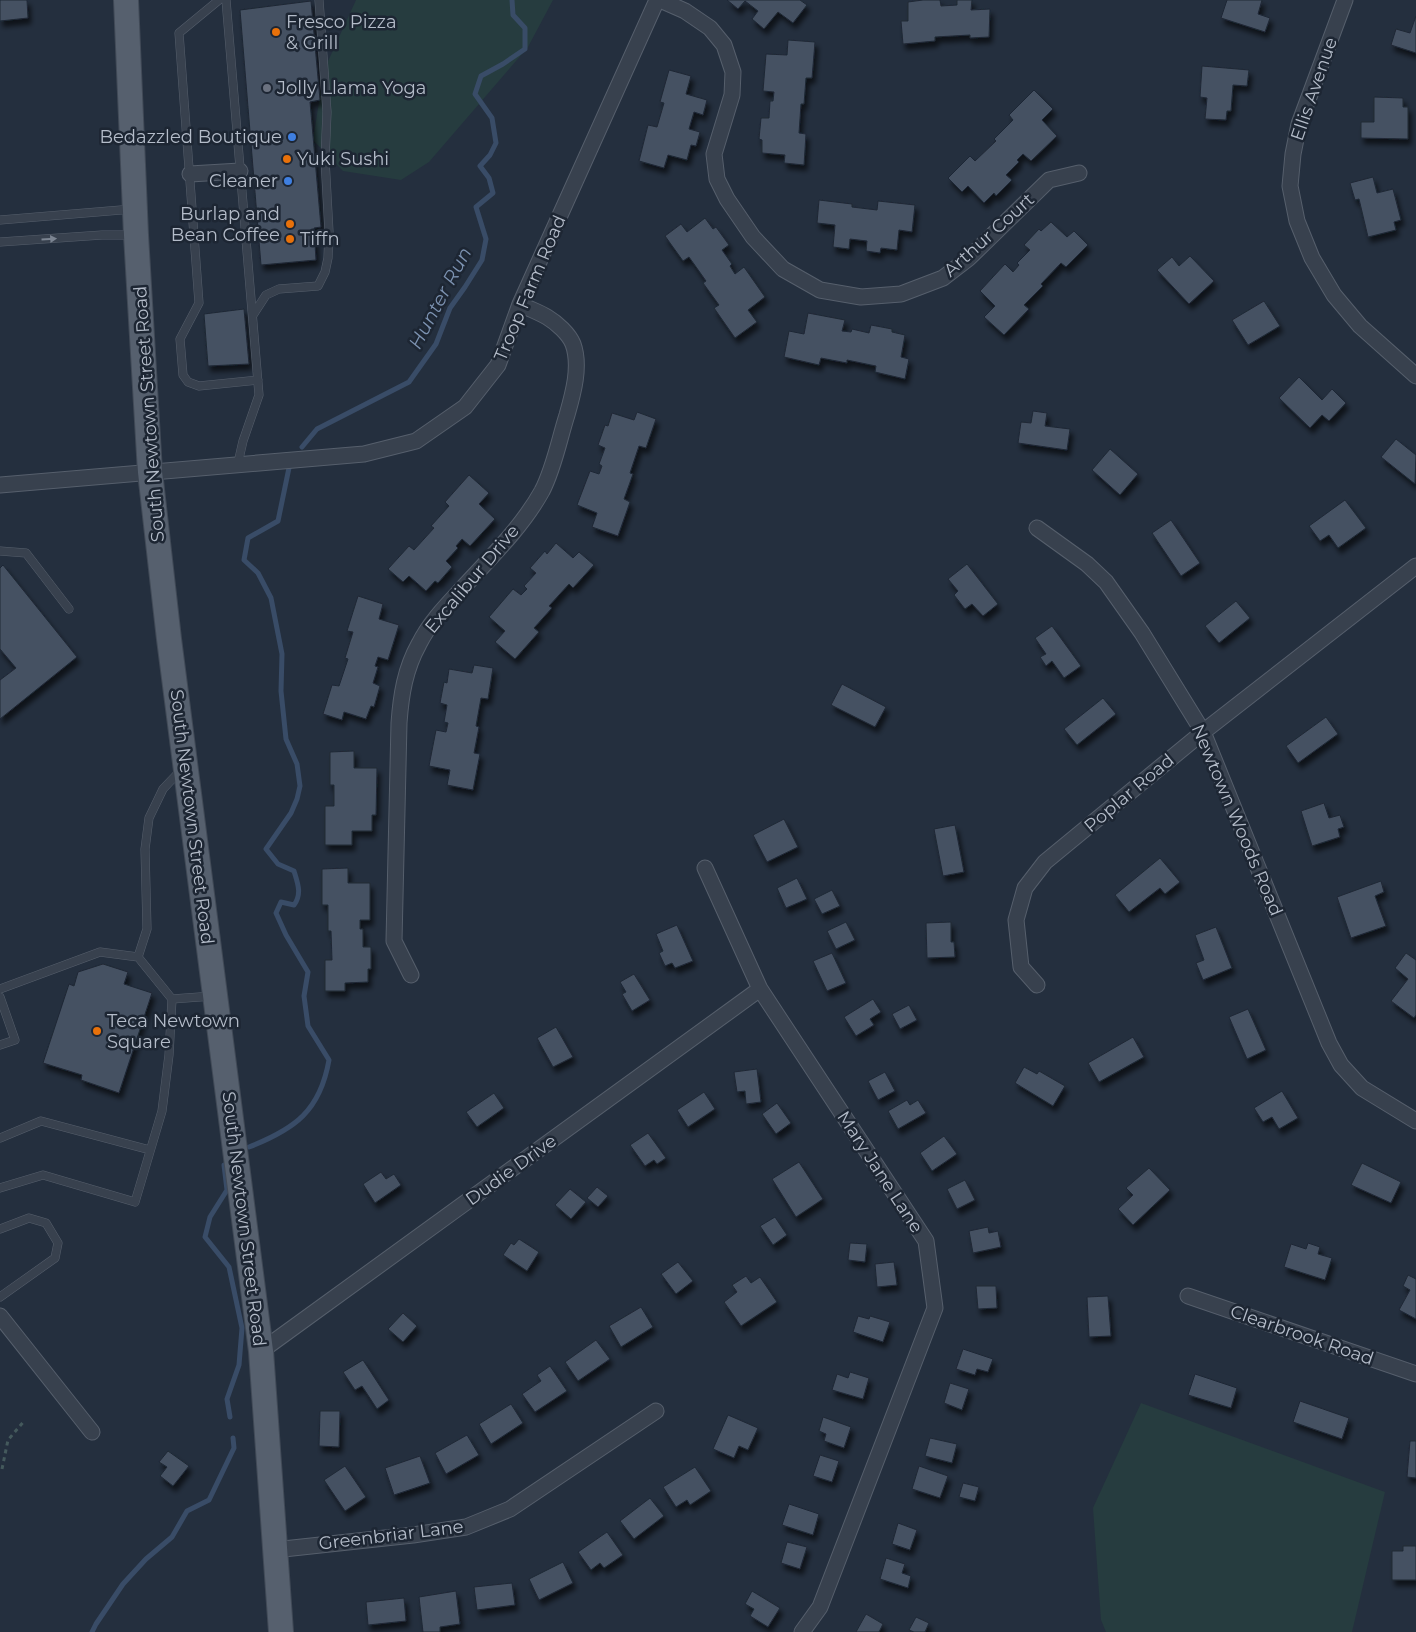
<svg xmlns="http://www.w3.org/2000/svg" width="1416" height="1632" font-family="Montserrat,sans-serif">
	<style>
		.green { fill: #263c3f }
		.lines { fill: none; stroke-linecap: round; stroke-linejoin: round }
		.stream { stroke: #394c67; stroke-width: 5 }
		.building { fill: #455162; stroke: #1f2835; filter: url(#shadow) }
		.lane-casing { stroke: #565f6c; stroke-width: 9 }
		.street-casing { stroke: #565f6c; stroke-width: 17 }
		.primary-casing { stroke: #414a57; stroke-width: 26 }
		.path { stroke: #44595c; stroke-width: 3; stroke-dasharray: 4 4; stroke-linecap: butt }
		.lane { stroke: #38414e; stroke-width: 8 }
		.street { stroke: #38414e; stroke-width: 15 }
		.primary { stroke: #56606e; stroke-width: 24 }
		.oneway { fill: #7c8592 }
		.food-dot { fill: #e8710a; stroke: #1d2633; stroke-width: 2 }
		.worship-dot { fill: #6b7280; stroke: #1d2633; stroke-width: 2 }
		.shop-dot { fill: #3f7fe0; stroke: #1d2633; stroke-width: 2 }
		.labels { text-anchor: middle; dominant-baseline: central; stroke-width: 5; stroke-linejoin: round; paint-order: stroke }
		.poi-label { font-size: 18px; fill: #b4bcc9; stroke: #1d2633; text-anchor: start }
		.street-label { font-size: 18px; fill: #b4bcc9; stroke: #1d2633 }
		.water-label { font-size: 19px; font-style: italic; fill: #7c92b1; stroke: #1d2633 }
	</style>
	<defs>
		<filter id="shadow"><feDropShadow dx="3" dy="5.5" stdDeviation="2.5" flood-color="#0009"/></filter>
	</defs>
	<rect width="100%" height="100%" fill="#242f3e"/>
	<path class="green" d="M356,0h197l-25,47 -99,115 -28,18 -58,-9 -30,-31 11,-70z
		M1141,1403l244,89 -33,140h-246l-5,-12 -8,-112z"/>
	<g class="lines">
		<path class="stream" d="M302,447l15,-18 92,-47 27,-38 14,-36 15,-21 17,-27 4,-21 -10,-32 17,-14 -4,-15 -9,-12 10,-11 6,-12 -4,-25 -17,-24 6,-18 22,-12 22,-15v-21l-12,-13 -1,-15
			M249,1147c46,-18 71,-36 80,-87l-21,-34 -4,-30 4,-24 -22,-37 -10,-22 5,-11 13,3c8,-11 4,-21 0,-34l-16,-7 -12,-15 25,-36 6,-14 3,-13 -3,-22 -11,-25 -5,-48 1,-37 -11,-56 -13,-25 -14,-13 4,-22 30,-17 12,-58
			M224,1165l3,25 -17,27 -5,20 24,30 13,61 -3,37 -12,34 3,18
			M92,1632l4,-8 27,-40 23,-25 26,-22 15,-26 22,-11 25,-52 -1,-10"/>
	</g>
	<path class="building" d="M0,0h27l1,18 -28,3z
		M727,0h73l7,5 -14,18 -15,-11 -14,17 -12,-10 6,-8 -13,-10 -7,8z
		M923,0h17l1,6 16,-1v-5h15l-1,10 19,-1 -1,28 -19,1v-3l-35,2v4l-32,3 -2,-23h7v-19z
		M1227,0h35l-4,14 12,4 -5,14 -44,-14z
		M311,1l9,99 -10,2 11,125 -7,1 2,32 -55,5 -21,-255z
		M1416,16v37l-25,-8 5,-16 14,4z
		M788,40l27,2 -3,36h-6l-2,26h-3l-2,29 7,1 -2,31 -20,-2 1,-8 -23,-2v-13l-3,-1 2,-21h8l1,-17h3l1,-9 -11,-1 3,-37 21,1z
		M1202,66l47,4 -2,16 -14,-1 -2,26h-4l-1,9 -21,-1 2,-21 -7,-1z
		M669,70l22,6 -5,18 21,6 -4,15 -9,-3 -5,17 11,3 -4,14 -5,-1 -4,15 -19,-5 -4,13 -25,-7 9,-36 9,2 7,-24 -4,-1z
		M1034,90l19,19 -11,11 15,16 -26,25 -8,-7 -6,6 2,2 -13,13 6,5 -16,16 -2,-3 -10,10 -16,-17 -6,6 -14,-14 22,-22 5,5 21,-20 -2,-2 19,-19 -4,-5z
		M1374,97l29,1v9h5v32l-47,-1v-16h13z
		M1373,177l4,16 16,-4 8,31 -7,2 2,8 -28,7 -9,-38 -4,1 -5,-17z
		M819,200l33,4v3l25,3 1,-9 37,4 -3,27 -13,-2 -2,20 -16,-2 -1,5 -14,-2 1,-10 -17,-2 -1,10 -16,-2 2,-22 -18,-2z
		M705,218l8,11 3,-2 13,18 -7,5 10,14 -2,2 5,8 9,-7 21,30 -17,13 9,12 -22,16 -21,-30 5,-3 -16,-22 3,-2 -17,-24 -6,4 -18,-25 16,-12 6,8z
		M1051,222l16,15 7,-6 14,14 -22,22 -5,-4 -20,21 2,2 -19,19 5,4 -25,26 -20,-18 11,-11 -15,-15 25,-27 8,8 6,-7 -2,-2 13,-13 -6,-5 15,-16 2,2z
		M1190,256l24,25 -25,23 -32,-34 15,-13 7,9z
		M1264,301l16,25 -32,19 -16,-25z
		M244,309l5,55 -41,2 -4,-52z
		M808,313l37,7 -3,11 9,1 1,-3 17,4 2,-8 21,4v3l13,3 -4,22 8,2 -4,20 -30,-7 1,-6 -29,-6v3l-26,-5 -2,7 -35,-8 5,-26 15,3z
		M1299,377l23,23 10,-11 14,14 -17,18 -7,-6 -12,13 -31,-30z
		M1033,411l14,2 -2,13 25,3 -3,21 -49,-7 3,-21 10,1z
		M637,412l19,7 -10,29 -7,-2 -9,27 3,1 -9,25 6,3 -12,34 -26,-9 5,-14 -20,-8 13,-34 9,3 3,-8 -3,-2 6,-16 -7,-3 7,-20 3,1 4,-13 22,7z
		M1396,439l20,16 -1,29 -34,-27z
		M1110,449l28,25 -18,21 -28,-25z
		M469,475l20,18 -10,11 16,15 -25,27 -8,-7 -6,7 2,2 -12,13 6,6 -14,16 -3,-2 -9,10 -17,-15 -6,6 -15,-13 21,-23 5,4 20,-22 -3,-2 18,-20 -4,-4z
		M1345,500l21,28 -28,20 -9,-13 -9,6 -11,-15z
		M1171,520l29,43 -19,13 -29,-43z
		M556,543l17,15 6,-6 15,13 -21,23 -4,-4 -20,22 3,2 -18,20 5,4 -24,27 -20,-17 10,-11 -16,-14 24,-28 8,6 6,-6 -3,-3 12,-13 -6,-5 15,-17 2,3z
		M967,564l31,40 -15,12 -11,-12 -7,5 -11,-14 4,-4 -10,-12z
		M3,565l74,92 -77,62v-39l16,-12 -16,-19v-81z
		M358,596l25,8 -4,15 20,6 -11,35 -10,-3 -3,9 3,1 -5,16 7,3 -6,21 -3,-1 -5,13 -22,-7 -2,8 -19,-6 9,-29 7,1 9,-27 -3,-1 8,-26 -6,-1z
		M1236,601l14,17 -31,25 -14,-17z
		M1052,626l29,40 -17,12 -12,-17 -6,5 -6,-9 6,-3 -11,-16z
		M474,665l19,3 -5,31 -7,-1 -5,28 3,1 -5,26 6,1 -7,36 -26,-5 3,-15 -21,-4 7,-36 10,2 2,-9 -4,-1 3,-17 -7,-2 4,-21 3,1 2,-14 23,4z
		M842,684l44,23 -11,20 -44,-22z
		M1103,698l13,16 -39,31 -13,-16z
		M1326,717l12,17 -40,29 -12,-17z
		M354,751v17h23l-1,47h-4v16h-20v14h-27v-39h9v-21h-4v-33z
		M1324,803l5,15 11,-3 4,12 -6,2 2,8 -28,9 -11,-35z
		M784,819l14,28 -31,15 -14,-27z
		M955,825l9,47 -21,4 -9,-47z
		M1160,858l20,24 -15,12 -5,-6 -31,24 -14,-17z
		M348,868v15h22v37h-10v9h3v18h8v22h-3v13l-23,1v8h-20v-31h7l-1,-29h-3v-26h-6v-36z
		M797,878l10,21 -21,9 -9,-20z
		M1381,881l3,11 -9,4 11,30 -35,12 -14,-41z
		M832,890l8,16 -18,8 -8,-15z
		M846,922l9,18 -19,9 -9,-18z
		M951,922v20h3l1,15 -28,1 -1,-35z
		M677,925l16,36 -18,7 -3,-5 -7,3 -6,-13 4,-2 -7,-17z
		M1216,927l16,41 -29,12 -7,-17 8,-3 -9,-25z
		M832,953l14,30 -19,8 -14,-30z
		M1406,953l10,7v55l-2,3 -23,-17 17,-22 -13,-11z
		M103,964l25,8 -4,12 28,9 -33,100 -38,-13 1,-5 -39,-12 26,-79 5,2 4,-14z
		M634,974l16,26 -18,11 -10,-17 4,-2 -6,-10z
		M873,999l8,13 -11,7 4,6 -18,11 -12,-19z
		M909,1005l8,15 -17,9 -8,-15z
		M1248,1009l18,41 -19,9 -18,-42z
		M556,1027l17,30 -20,10 -16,-29z
		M1133,1037l11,20 -45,25 -11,-19z
		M1024,1067l13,7 2,-3 26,15 -12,20 -38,-23z
		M757,1069l4,33 -15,2 -1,-13 -8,1 -3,-20z
		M885,1072l10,19 -17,9 -10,-19z
		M1282,1091l16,27 -19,11 -7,-12 -9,5 -9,-14z
		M704,1092l11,17 -27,18 -11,-17z
		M494,1093l10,15 -27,19 -11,-15z
		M907,1100l3,5 8,-5 8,13 -28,16 -10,-18z
		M777,1103l14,20 -15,11 -14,-20z
		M648,1133l18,25 -9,6 -3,-4 -9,6 -15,-21z
		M944,1136l13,18 -25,17 -12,-18z
		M799,1162l24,37 -27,18 -24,-38z
		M1362,1163l39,19 -10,21 -40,-18z
		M1149,1168l21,22 -37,35 -15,-16 15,-14 -7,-7z
		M381,1172l5,7 8,-5 7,11 -26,18 -12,-19z
		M965,1180l10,20 -18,9 -10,-20z
		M597,1187l11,9 -10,11 -11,-9z
		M570,1189l16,13 -15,17 -16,-14z
		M775,1217l12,18 -14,10 -13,-19z
		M988,1227l1,6 9,-2 3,16 -28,6 -4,-22z
		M519,1239l20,13 -12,19 -24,-16 8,-12 3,2z
		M850,1243l17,1 -2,18 -17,-2z
		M1308,1243l12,4 -2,7 14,4 -7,22 -41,-13 7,-23 15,5z
		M678,1262l15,19 -17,13 -15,-20z
		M894,1262l3,23 -20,2 -2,-23z
		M1408,1275l8,4v40l-17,-9 11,-20 -7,-4z
		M746,1276l5,7 9,-6 17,25 -36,24 -17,-24 13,-10 -5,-7z
		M976,1286h20l1,22 -19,1z
		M1108,1296l3,40 -22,1 -2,-40z
		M641,1307l12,20 -32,20 -12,-21z
		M403,1313l14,13 -14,16 -15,-13z
		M858,1316l11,3 1,-3 20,6 -7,20 -30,-10z
		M596,1340l14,19 -32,22 -13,-19z
		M963,1349l30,10 -5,13 -11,-3 -2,6 -19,-6z
		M363,1360l26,40 -12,9 -15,-23 -7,4 -12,-18z
		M550,1366l17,25 -32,21 -13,-18 19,-13 -4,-6z
		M850,1372l19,6 -6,21 -31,-9 5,-16 11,4z
		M1195,1374l42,14 -6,20 -43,-13z
		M950,1383l19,6 -7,21 -18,-7z
		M1300,1401l49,17 -7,21 -49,-17z
		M511,1404l12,19 -32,21 -12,-20z
		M320,1411h20l-1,36 -20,-1z
		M728,1415l30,13 -10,22 -9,-4 -5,12 -21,-9z
		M823,1417l28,10 -7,21 -20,-7 2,-7 -7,-3z
		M467,1435l12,20 -33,19 -11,-21z
		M930,1438l27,6 -5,19 -27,-7z
		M1410,1441h6v37l-9,-1z
		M168,1451l21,15 -16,20 -13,-10 7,-9 -8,-5z
		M820,1455l19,6 -7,21 -19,-6z
		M420,1456l10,27 -36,12 -9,-27z
		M345,1466l21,31 -21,14 -21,-31z
		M919,1466l29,10 -8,22 -28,-9z
		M695,1467l16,24 -21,14 -3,-5 -11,7 -13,-20z
		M963,1483l16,4 -4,14 -16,-4z
		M650,1498l14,18 -30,23 -14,-18z
		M789,1504l30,10 -6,21 -31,-10z
		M898,1523l19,7 -7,20 -18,-6z
		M607,1532l16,23 -19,13 -4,-5 -9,7 -13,-18z
		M787,1542l20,5 -7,22 -19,-6z
		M1403,1546h13v34h-24v-29h11z
		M886,1558l19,6 -3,9 9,3 -3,12 -28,-9z
		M563,1562l10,21 -34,17 -10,-21z
		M512,1583l3,22 -38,5 -3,-23z
		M456,1591l4,33 -20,3v5h-17l-4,-35z
		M752,1591l28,17 -12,19 -18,-11 4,-7 -9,-5z
		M404,1598l2,23 -38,4 -2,-23z
		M866,1614l17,10 -4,8h-23z
		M916,1617l13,6 -4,9h-11l-5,-2z"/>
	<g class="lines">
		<g class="lane-casing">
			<path id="lane" d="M219,0l-40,33 20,270 -19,36 3,36 5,7 11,4 59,-6
				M226,0l33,395 -16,46 -5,22
				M0,220l133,-11
				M0,242l102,-7h31
				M253,315l13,-20 13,-6 39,-3 7,-14 3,-14 1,-26 -4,-73 2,-47 -8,-112
				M0,551l26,2 43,56
				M138,957l34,42 41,-3
				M0,989l100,-37 38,5 9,-28 -2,-80 4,-31 14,-29 18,-19
				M0,997l15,43 -15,5
				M0,1138l41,-17 109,29
				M0,1188l43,-13 92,27 27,-91 7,-56 3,-56
				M0,1229l29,-11 17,5 12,20 -3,15 -55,39"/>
		</g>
		<g class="street-casing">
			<path id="street" d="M660,0l25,11 25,17 14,17 9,27 -1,23 -18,59 3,25 10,20 26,38 30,32 37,21 41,7 40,-3 42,-16 26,-20 80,-78 30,-7
				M1345,0l-46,124 -6,30 -3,32 7,35 15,37 22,37 26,31 56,50
				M190,174l50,-3
				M0,485l364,-31 52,-13 49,-34 33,-42 22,-61 137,-304
				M1037,528l50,36 19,18 36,51 61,99 126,311 12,22 21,23 54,33
				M705,868l55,121 166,252 9,67 -115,299 -18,25
				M411,975l-17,-34 5,-218c2,-28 6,-54 20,-79 10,-20 24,-35 39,-51 29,-32 63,-64 84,-102 12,-23 17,-51 25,-76 6,-21 14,-49 6,-71 -4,-10 -16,-21 -26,-27 -8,-5 -18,-8 -27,-13
				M1037,985l-16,-18 -5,-47 9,-32 20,-26 158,-130 213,-166
				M1188,1296l228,78
				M0,1316l92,116
				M261,1351l499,-362
				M274,1550l139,-15 53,-8 44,-18 146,-98"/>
		</g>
		<g class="primary-casing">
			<path id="primary" d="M126,0l10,235 14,237 19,167 92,712 20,281"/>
		</g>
		<path class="path" d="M2,1469l6,-29 17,-20"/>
		<use href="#lane" class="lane"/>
		<use href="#street" class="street"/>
		<use href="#primary" class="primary"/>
	</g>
	<defs><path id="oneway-solid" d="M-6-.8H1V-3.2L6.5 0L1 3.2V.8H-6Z" transform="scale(1.25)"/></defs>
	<use class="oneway" href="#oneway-solid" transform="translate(49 239) rotate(-4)"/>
	<g class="food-dot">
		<circle cx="276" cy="32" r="5"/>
		<circle cx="287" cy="159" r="5"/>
		<circle cx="290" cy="224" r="5"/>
		<circle cx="290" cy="239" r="5"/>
		<circle cx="97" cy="1031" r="5"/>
	</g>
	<circle class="worship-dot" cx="267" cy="88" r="5"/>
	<g class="shop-dot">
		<circle cx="292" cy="137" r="5"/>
		<circle cx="288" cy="181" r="5"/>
	</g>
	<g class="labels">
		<g class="poi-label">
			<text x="286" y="22">Fresco Pizza<tspan x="286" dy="21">&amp; Grill</tspan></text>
			<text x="277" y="88">Jolly Llama Yoga</text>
			<text x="282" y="137" text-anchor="end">Bedazzled Boutique</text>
			<text x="297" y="159">Yuki Sushi</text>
			<text x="278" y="181" text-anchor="end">Cleaner</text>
			<text x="280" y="214" text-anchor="end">Burlap and<tspan x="280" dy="21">Bean Coffee</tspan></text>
			<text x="300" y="239">Tiffn</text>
			<text x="107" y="1021">Teca Newtown<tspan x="107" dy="21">Square</tspan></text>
		</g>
		<g class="street-label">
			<text transform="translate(1314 89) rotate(-71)">Ellis Avenue</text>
			<text transform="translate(989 235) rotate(-42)">Arthur Court</text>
			<text transform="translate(530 288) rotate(-67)">Troop Farm Road</text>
			<text transform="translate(149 414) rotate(-94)">South Newtown Street Road</text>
			<text transform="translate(472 579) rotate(-50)">Excalibur Drive</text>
			<text transform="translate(1129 793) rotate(-40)">Poplar Road</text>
			<text transform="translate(192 817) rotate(83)">South Newtown Street Road</text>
			<text transform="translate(1237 820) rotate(67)">Newtown Woods Road</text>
			<text transform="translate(511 1170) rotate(-36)">Dudie Drive</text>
			<text transform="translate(880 1172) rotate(57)">Mary Jane Lane</text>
			<text transform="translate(244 1219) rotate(83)">South Newtown Street Road</text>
			<text transform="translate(1302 1335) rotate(19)">Clearbrook Road</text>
			<text transform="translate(391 1535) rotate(-7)">Greenbriar Lane</text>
		</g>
		<g class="water-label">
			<text transform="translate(440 298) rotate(-62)">Hunter Run</text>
		</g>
	</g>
</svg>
